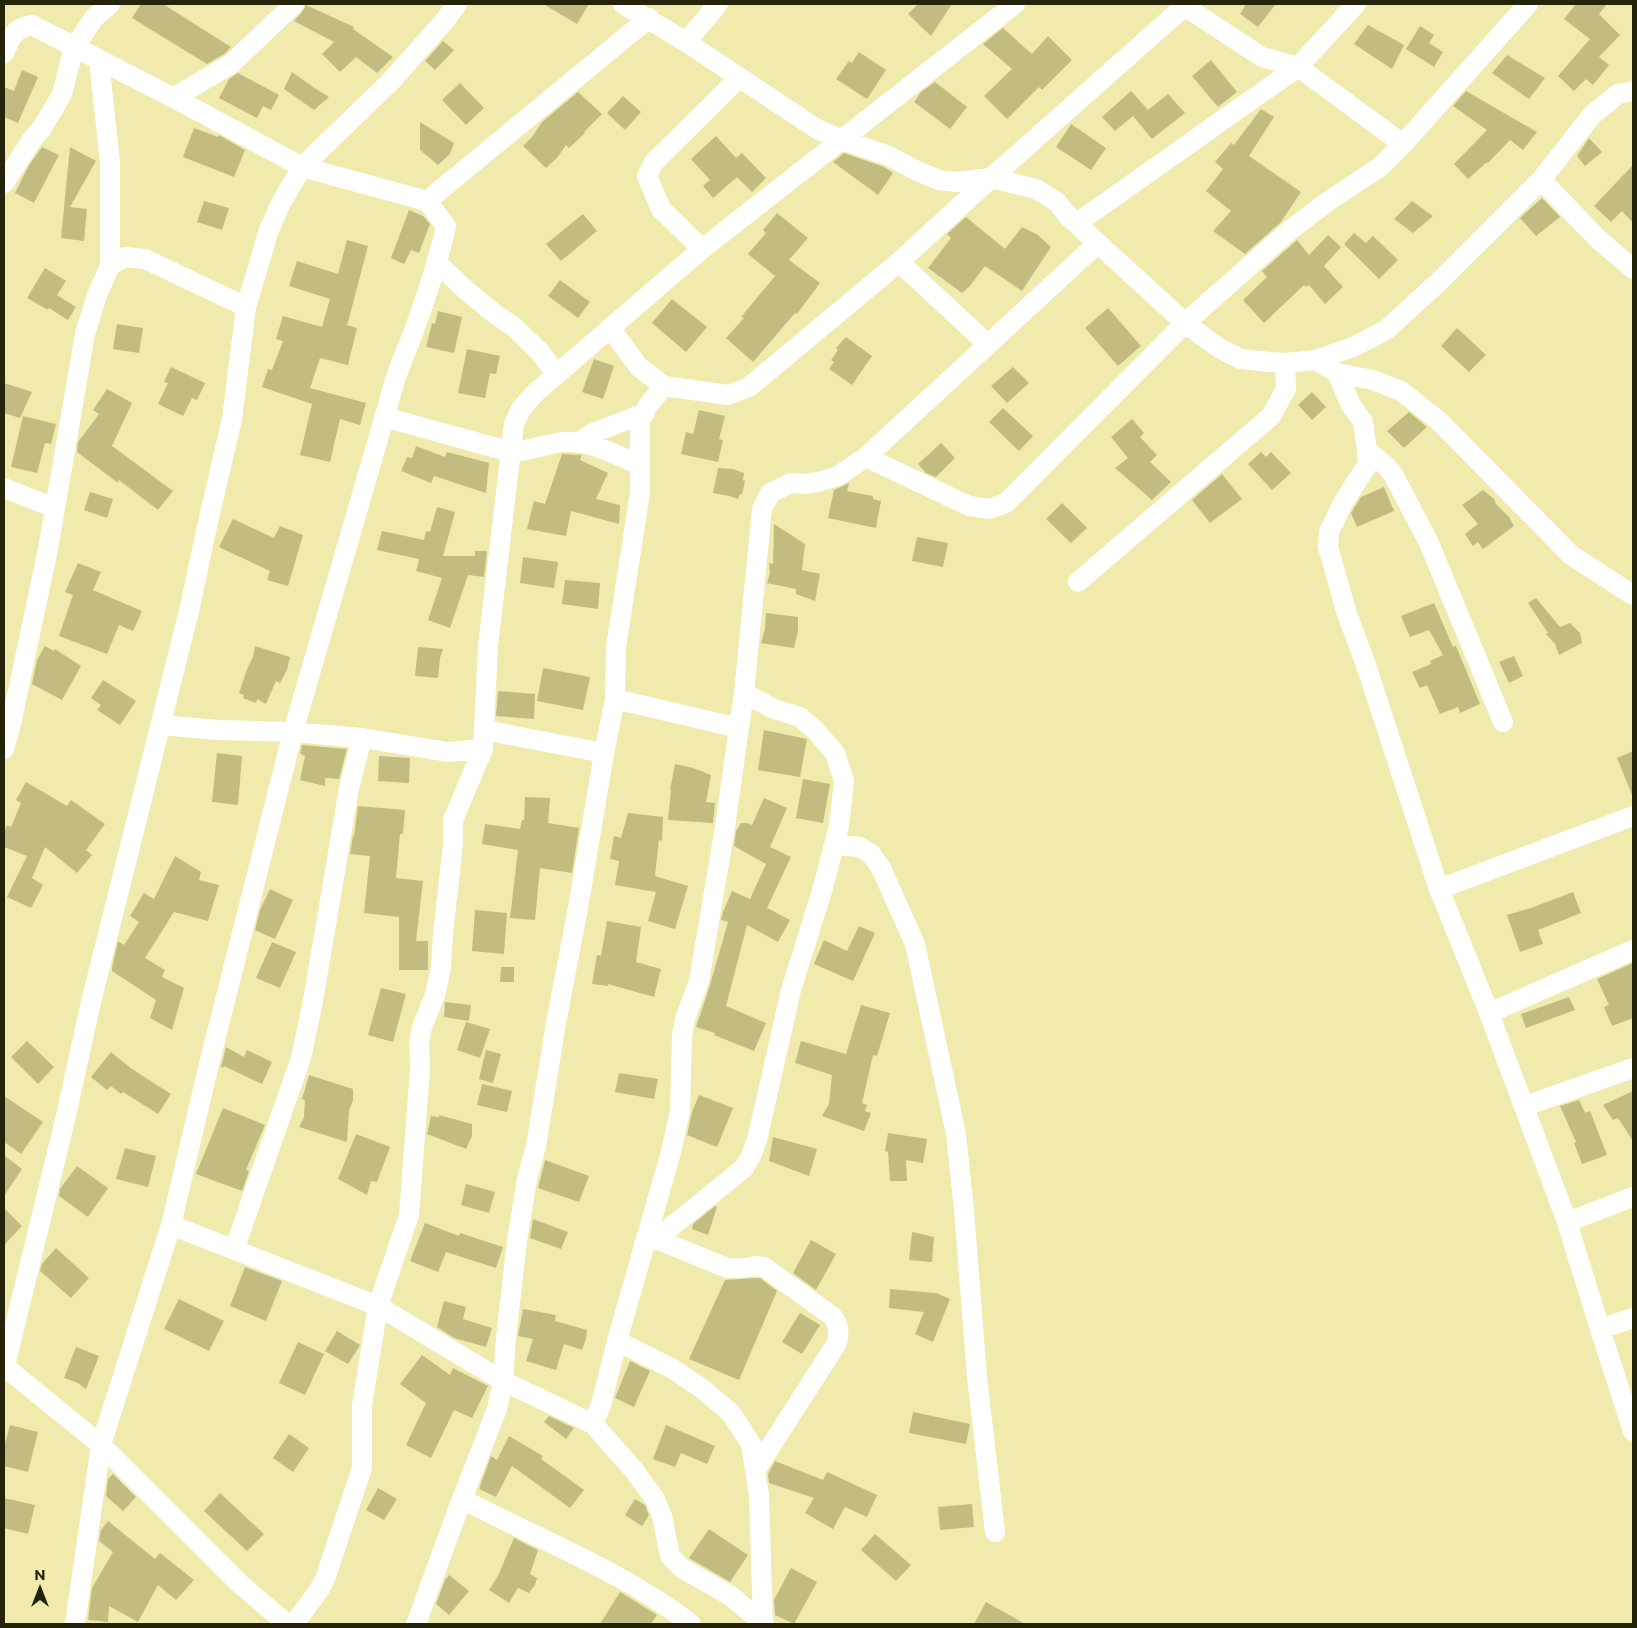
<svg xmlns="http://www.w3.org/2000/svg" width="1637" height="1628" font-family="Montserrat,sans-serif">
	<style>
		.building { fill: #c2bc81 }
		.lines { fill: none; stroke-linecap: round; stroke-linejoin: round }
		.street { stroke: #fff; stroke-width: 20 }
	</style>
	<rect width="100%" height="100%" fill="#f0eaad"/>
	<path class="building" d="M141,4h22l68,43 -7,7 -17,10 -75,-46z
		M543,4h46l-12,20z
		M918,4h34l-21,32 -23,-22z
		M1246,4h30l-18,23 -18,-13z
		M1576,4h31l-8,10 21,21 -21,22 10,8 -16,20 -7,-6 -12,12 -16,-15 32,-37 -26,-20z
		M306,5l48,22 -1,2 40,28 -16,16 -21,-16 -16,15 -18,-18 12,-12 -40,-21 8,-9z
		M1368,25l36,20 -12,24 -38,-25z
		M1420,26l14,9 -5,8 14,9 -9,15 -28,-18z
		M1003,28l29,26 16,-18 24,24 -30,30 -3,-3 -32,32 -23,-23 28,-27 -29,-25z
		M443,41l11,9 -19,20 -10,-9z
		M859,52l27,18 -19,29 -31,-20 13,-18 3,2z
		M1507,55l38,23 -16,21 -37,-26z
		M1211,60l26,32 -19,15 -26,-31z
		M22,70l16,7 -20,46 -14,-6v-30l10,4z
		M292,72l21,15 16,10 -15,13 -30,-21z
		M238,73l41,22 -8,15 -8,-4 -6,12 -38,-20 10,-19z
		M935,82l32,25 -17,22 -36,-27 7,-10z
		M460,83l24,25 -18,17 -24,-25z
		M1131,91l17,19 20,-16 17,19 -33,26 -19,-23 -18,15 -13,-14z
		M1466,91l71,41 -14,18 -13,-10 -22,23 -1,-1 -19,17 -14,-15 33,-34 -34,-24z
		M578,92l24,22 -18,18 1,1 -16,15 -3,-3 -9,13 -11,10 -23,-22 9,-9 10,-15z
		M623,96l18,16 -16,18 -18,-17z
		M1261,109l13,8 -25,39 52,36 -20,30 -36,32 -32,-23 18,-20 -25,-20 17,-22 -8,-7 16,-19 3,2z
		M420,122l34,21 -4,11 -12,11 -18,-15z
		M1071,124l35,24 -15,22 -35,-23z
		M194,128l24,9 1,-2 26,15 -11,27 -51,-20z
		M716,136l20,22 6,-5 24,25 -14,14 -15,-15 -24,21 -10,-12 7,-6 -19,-21z
		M1589,138l13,14 -17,14 -8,-10z
		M42,147l17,8 -25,48 -19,-10 14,-28z
		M70,147l26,14 -26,46 17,2 -3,32 -23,-3z
		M844,153l40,14 9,6 -15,22 -45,-33z
		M1633,165v58l-11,-12 -11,11 -17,-16z
		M1542,198l18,19 -24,19 -16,-18z
		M204,201l25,7 -7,22 -25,-8z
		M1412,201l21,15 -20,17 -19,-14z
		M409,210l14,6 7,8 -11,29 -8,-3 -7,14 -13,-6z
		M777,213l31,25 -19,22 31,23 -23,31 -2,-1 -42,49 -27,-24 18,-20 -3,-1 34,-41 -27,-22 18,-21 -3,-3z
		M583,214l14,17 -36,30 -15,-17z
		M966,217l39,32 17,-22 16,8 13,12 -29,44 -37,-25 -15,20 -8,7 -34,-25 23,-30 -4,-4z
		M1354,233l12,10 7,-7 25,24 -19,19 -35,-35z
		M1328,235l13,12 -17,19 19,21 -18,17 -16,-19 -3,2 -2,-2 -40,38 -21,-23 24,-23 -5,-6 35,-31 12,15z
		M347,240l21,6 -20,76 -1,3 10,3 -9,37 -28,-7 -10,30 56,15 -6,22 -20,-6 -10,43 -30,-7 12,-51 -50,-17 6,-18 4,1 11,-29 -7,-2 7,-23 39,11 8,-28 -41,-13 8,-25 41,13z
		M45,268l21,13 -9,14 19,12 -8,13 -19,-12 -1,2 -21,-12z
		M560,280l30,22 -12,16 -30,-22z
		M672,299l35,28 -21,25 -34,-29z
		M1108,308l33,38 -23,20 -33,-38z
		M438,311l24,6 -8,36 -28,-6 6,-24 3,1z
		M117,324l26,4 -4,25 -26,-4z
		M1457,328l29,27 -17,17 -28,-26z
		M846,337l26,19 -20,29 -23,-16 5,-7 -3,-2 7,-10 -2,-2z
		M467,349l33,7 -4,18 -6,-1 -5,25 -27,-5z
		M594,359l20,7 -11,33 -21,-7z
		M171,367l34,16 -8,17 -5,-2 -9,18 -25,-12 10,-21 -4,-1z
		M1013,367l16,16 -22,20 -16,-17z
		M4,383l28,9 -12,26 -16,-5z
		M107,389l25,14 -20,43 61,45 -15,19 -39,-30 -1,3 -41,-31 1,-10 21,-28 -6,-4z
		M1312,392l14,15 -14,13 -14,-15z
		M1003,408l30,28 -14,15 -30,-29z
		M699,410l26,6 -6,23 4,1 -5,22 -37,-8 5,-22 7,2z
		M1409,412l18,15 -23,21 -17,-17z
		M23,416l33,8 -5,20 -6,-1 -8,30 -26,-6z
		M1132,419l12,14 -4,4 17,18 -7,7 21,20 -19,18 -37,-32 13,-10 -17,-21z
		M941,443l14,15 -19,19 -10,-4 -8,-9z
		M416,446l29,11 2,-5 42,11 -3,30 -52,-17 -3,7 -30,-12 6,-14 5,1z
		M1261,452l5,5 5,-5 20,21 -19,17 -24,-26z
		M562,454l20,1 -2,5 28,13 -12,26 24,6 -1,19 -48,-13 -5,25 -39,-7 7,-28 11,3z
		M718,468l15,1 11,4 -1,7 2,1 -3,13h-2l-2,5 -9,-3 -16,-3z
		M1222,474l20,25 -32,24 -18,-23z
		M849,483l-2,8 26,5v3l8,2 -5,27 -48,-10 6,-28z
		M1384,487l10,24 -37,16 -6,-14 10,-16z
		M1483,490l11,9 2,5 13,13 5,9 -31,23 -5,-7 -5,4 -8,-12 13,-10 -16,-19z
		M90,492l23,7 -6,19 -23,-8z
		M1062,503l25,25 -16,15 -25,-24z
		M437,507l18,5 -12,44h32v-5h12l-3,26 -16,-2 -18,53 -22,-8 14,-42 -26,-7 3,-12 -42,-9 5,-19 42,9 2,-9 4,1z
		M233,519l41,19 6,-12 23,9 -15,51 -21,-6 3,-9 -51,-24z
		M774,524l31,20 -3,26 18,4 -5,27 -19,-7v-5l-29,-6 3,-10 -1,-10 4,1z
		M917,537l31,6 -5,24 -31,-6z
		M523,557l35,5 -4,26 -34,-5z
		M78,563l23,9 -8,18 49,21 -9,20 -14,-6 -12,29 -48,-18 14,-41 -8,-3z
		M565,580l35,3 -2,26 -36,-5z
		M1536,598l24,29 10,-4 10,10 2,10 -23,12 -4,-11 -9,-10 2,-1 -20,-30z
		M1434,603l19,44 3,-1 24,58 -20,9 -2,-6 -18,7 -13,-29 -7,3 -8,-16 19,-8 -1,-3 13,-6 -14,-25 -19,7 -9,-21z
		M766,613l32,4v14l-4,17 -33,-5 4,-14z
		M45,646l9,5 1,-2 26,17 -19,34 -30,-16 5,-24z
		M255,646l35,11 -3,13 -7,13 -4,-2 -10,23 -9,-5 -1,4 -13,-5 1,-3 -5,-2 8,-24 6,-12z
		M418,647l25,2 -3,9 -2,20 -23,-2z
		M1514,656l9,20 -14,7 -10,-21z
		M543,668l47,9 -7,33 -46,-9z
		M103,680l33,21 -16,24 -23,-15 4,-5 -10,-7z
		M498,691l37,3 -1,25 -38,-3z
		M764,730l43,9 -7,38 -42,-7z
		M302,745l45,4 -8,30 -14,-1v8l-25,-6 5,-24 -5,-3z
		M1633,751v46l-16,-39z
		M217,753l25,3 -4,49 -26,-3z
		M379,756l31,2 -1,25 -31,-2z
		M675,764l18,4 18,7 -5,27 9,1 -2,20 -45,-3 3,-30h-1z
		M803,779l27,5 -7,39 -27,-5z
		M26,782l41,24 4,-6 34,24 -19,26 6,5 -15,18 -32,-26 -13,31 11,7 -12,23 -24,-11 20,-41 -23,-9v-14l3,-8 4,2 10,-24 -5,-3z
		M525,797l25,1 -2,25 31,5 -7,45 -32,-5 -5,52 -25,-2 8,-68 -36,-6 3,-20 35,5 2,-9h2z
		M764,798l23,10 -17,39 21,10 -24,51 23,12 -12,22 -31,-17 -21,81 40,17 -12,28 -40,-16 1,-2 -19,-6 14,-42 18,-63 -7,-2 2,-8 9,-21 18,8 16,-35 -32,-18 2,-15 5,-8h6l5,2z
		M358,806l47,4 -2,24h-3l-4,44 27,3 -7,60h12v29h-29v-53l-35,-4 6,-57 -20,-2 3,-18h1z
		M628,813l35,4 -1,24 -3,-1 -4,36 33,10 -13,43 -27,-8 8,-29 -41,-7 4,-24 -9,-2 4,-23 7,2z
		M175,856l26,16 -2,8 20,5 -11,36 -34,-9 -29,46 20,12 -3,7 22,11 -12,42 -22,-12 6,-18 -44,-29v-3l6,-27 6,4 15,-23 -9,-6 14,-23 10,6z
		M270,889l23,11 -18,39 -20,-9 5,-20z
		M1573,892l8,21 -43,17 5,14 -23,8 -13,-37 24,-7z
		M475,910l32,3 -3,41 -32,-3z
		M607,921l34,6 -5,35 25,7 -7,28 -46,-13v2l-16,-2 5,-29 4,1z
		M859,926l16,7 -22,48 -39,-17 10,-24 23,11z
		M272,942l24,10 -16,36 -24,-10z
		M1633,963v55l-21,8 -8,-19 5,-2 -12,-26z
		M501,967h13v15h-14z
		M381,988l25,6 -13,48 -25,-7z
		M1569,997l6,13 -49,18 -5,-14z
		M445,1002l26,3 -2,16 -25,-4z
		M861,1005l29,8 -13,43 -4,-1 -11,48 5,2 -2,6 6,2 -7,18 -42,-15 7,-12 3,-29 -37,-12 6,-22 45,13z
		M466,1022l24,7 -10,29 -23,-8z
		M27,1041l27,26 -16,17 -27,-27z
		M226,1047l18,10 3,-7 25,12 -10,22 -38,-18 -1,2 -2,-1z
		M486,1050l15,4 -8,29 -14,-4z
		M111,1052l21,17 39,25 -13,20 -35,-22 -2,2 -10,-8 -4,4 -16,-13z
		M619,1073l39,6 -4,20 -39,-7z
		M309,1075l44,14v12l-4,9 -2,32 -48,-15 5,-10 1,-17 -3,-1z
		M482,1084l30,7 -5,21 -30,-7z
		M1633,1091v50l-15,-23 -5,2 -10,-15z
		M699,1095l34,13 -16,39 -30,-12 5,-23z
		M4,1096l39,26 -22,32 -17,-12z
		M1579,1100l6,13 5,-2 17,44 -25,9 -8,-21 2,-1 -16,-36z
		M223,1108l42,17 -19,45 3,1 -7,20 -46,-17z
		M439,1115l33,9v12l-6,13 -39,-15 4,-18 8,1z
		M888,1133l39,6 -4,24 -17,-3 1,21h-17l-2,-29 -3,-1z
		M356,1134l34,13 -13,35 -6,-1 -4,14 -29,-16z
		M773,1137l44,12 -8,27 -40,-15z
		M125,1148l31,8 -8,31 -32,-8z
		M4,1155l18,14 -18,27z
		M545,1160l44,16 -10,26 -41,-14z
		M77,1166l31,22 -20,29 -29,-21 1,-7z
		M466,1184l29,8 -6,21 -28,-8z
		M715,1206l2,1 -9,28 -16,-6 1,-5z
		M4,1208l18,18 -18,19z
		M533,1219l35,13 -7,17 -31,-11z
		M425,1223l34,13 1,-3 43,14 -7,21 -50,-16 -8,20 -28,-11z
		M912,1232l22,5 -2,25 -23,-2z
		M811,1240l25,14 -20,36 -23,-17z
		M56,1248l33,30 -18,20 -31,-27 2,-7z
		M245,1267l37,14 -16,40 -36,-15z
		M756,1278h4l17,13 -38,89 -50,-21 36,-79z
		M890,1289l46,4 14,6 -17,43 -18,-8 9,-22 -35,-4z
		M179,1299l45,22 -15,30 -45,-22z
		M444,1301l22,6 -3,12 29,9 -6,19 -32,-9 -17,-11z
		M523,1309l33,6 -1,6 32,9 -1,9 -4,11 -18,-6 -8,26 -30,-9 7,-22 -15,-3z
		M800,1313l20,12 -18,29 -20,-12z
		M337,1331l23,14 -12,19 -23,-13z
		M298,1342l26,12 -19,41 -26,-12z
		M76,1347l23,9 -13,33 -8,-6 -14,-5z
		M422,1355l28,20 3,-7 35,18 -16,32 -18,-8 -23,48 -25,-13 20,-42 -26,-19z
		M630,1361l20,10 -16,36 -19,-9z
		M913,1412l57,12 -4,20 -57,-11z
		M549,1416l25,12 -8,11 -22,-17z
		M10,1425l28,7 -10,40 -24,-6v-19z
		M666,1425l49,21 -8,18 -26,-11 -6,14 -22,-8z
		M289,1434l20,14 -16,24 -20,-14z
		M509,1436l34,20 -2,3 43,31 -14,18 -58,-42 -16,31 -17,-8 12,-33 6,4z
		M775,1461l48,19 4,-8 50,23 -10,22 -22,-10 -12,22 -28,-16 9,-15 -45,-15 -1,-9z
		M113,1474l23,23 -13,14 -17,-15 2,-17z
		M378,1488l19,11 -13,21 -18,-10z
		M220,1493l44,41 -17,17 -43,-40z
		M4,1498l31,7 -7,29 -24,-6z
		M635,1499l10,6 4,10 -7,11 -17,-11z
		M972,1504l2,23 -34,3 -2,-23z
		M108,1521l47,38 5,-6 34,27 -18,20 -18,-15 -20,37 -29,-16 -1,16 -20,-2 4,-32 21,-36 -14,-11 2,-11z
		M709,1529l39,26 -18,27 -41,-24z
		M875,1534l36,31 -15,16 -35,-31z
		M514,1538l24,12 -8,24 7,4 -2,7 -6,8 -11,-5 -9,15 -20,-13 9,-14z
		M791,1568l26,14 -23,42 -19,-9 -1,-15z
		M449,1575l20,16 -20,24 -13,-11 9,-24z
		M620,1592l37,23 -6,9h-51z
		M986,1602l39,22h-51z"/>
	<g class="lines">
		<path class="street" d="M623,4l63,38 131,87 25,11 47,16 28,15 22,9 17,2 35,-4 45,11 21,13 10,13 118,108 34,25 22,11 29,3 15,1 31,-3 37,-13 33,-17 56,-51 99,-99 51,-65 26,-21 15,-3
			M1181,4l81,53 36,10 105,77
			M686,42l32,-38
			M4,53c7,-15 9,-25 28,-28l159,82 111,60 125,34 19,25c-8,36 -20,72 -33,107 -8,22 -18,42 -23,65l-97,334 -82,324 -40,169 -70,220 -26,179
			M173,98l58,-34 63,-60
			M1541,180l57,59 35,30
			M4,183l27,-42 11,-13 20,-34 12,-46 20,-30 16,-14
			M427,201l222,-183
			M1077,223l221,-156 58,-63
			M702,249l-41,-40 -14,-33 7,-14 85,-84
			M436,262l31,29 28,23 19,13 26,25 16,22
			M899,262l83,77 5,7
			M110,266l15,-9 20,2 101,48
			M610,328l29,39 25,19 64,9 21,-8 150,-125 92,-84 196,-174
			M1316,360l21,13 14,32 12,17 4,28 1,14 -24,37 -15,31 -1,15 19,67 19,51 73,224 50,124 78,209 33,107 33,102
			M1337,373l36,7 28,11 38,30 132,134 62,40
			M384,417l127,35c17,-1 33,-7 50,-10 27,-3 55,13 79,23
			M577,443l16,-10 52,-20
			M1367,450l20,17 7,9 35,67 74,179
			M866,457l232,-214
			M4,488l51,20
			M1078,582l193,-166 15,-27 -1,-26
			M615,699l124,29
			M161,725l57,5 75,2 69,6 86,14 35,-3
			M484,730l120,23
			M4,749l7,-25 37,-175 37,-215 12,-39 13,-29v-104l-11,-101
			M834,845l26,2 11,7 10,14 34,76 41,190 8,76 13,167 18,155
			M1439,889l194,-73
			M1489,1013l144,-63
			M1525,1106l108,-38
			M1567,1222l66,-25
			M171,1225l207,81 125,75 90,43 40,45 22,30 7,17 8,40 13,13 48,27 33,28
			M656,1239l71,29h17l12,-2 8,1 68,49c8,10 7,15 5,27l-81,126
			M644,1244l12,-5 88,-71 7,-12 6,-16 34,-150 31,-99 17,-65 5,-45 -9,-28 -20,-23 -15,-13 -26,-8 -30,-16
			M234,1250l67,-192 12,-57 36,-213 13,-50
			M1600,1329l33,-11
			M617,1341l56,28 28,19 30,25 20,31 8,51 4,127
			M4,1366l97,79 138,138 48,41
			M4,1370l61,-250 26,-118 99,-395 16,-76 26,-112 14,-112 23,-77 11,-25 22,-38 90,-87 54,-61 11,-15
			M593,1424l8,-19 16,-64 54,-189 9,-41 2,-75 3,-17 14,-38 26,-154 19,-134 18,-184 8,-16 21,-10 13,1 14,-2 20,-6 28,-19 103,49 21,3 16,-6 179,-180 104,-92 38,-29 53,-35 23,-23 125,-140
			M462,1499c76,40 160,72 229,125
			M294,1624l25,-34 6,-11 37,-111v-63l16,-99 31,-91 11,-145 -1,-28 3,-15 13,-32 6,-27 2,-34 10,-90v-24l30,-71 5,-103 26,-222 7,-15 14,-16 167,-144 313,-245
			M416,1624l46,-125 35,-90 6,-28 3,-43 11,-97 10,-62 9,-33 20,-123 22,-115 26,-155 11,-54 1,-52 24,-154v-73l7,-13 17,-21"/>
	</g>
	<rect width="1637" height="1628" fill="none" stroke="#26230b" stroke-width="10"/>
	<g transform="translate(40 1588)" stroke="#f0eaad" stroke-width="4" paint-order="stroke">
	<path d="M0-4L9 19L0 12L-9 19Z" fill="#26230b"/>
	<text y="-8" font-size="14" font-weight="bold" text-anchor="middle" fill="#26230b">N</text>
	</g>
</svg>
